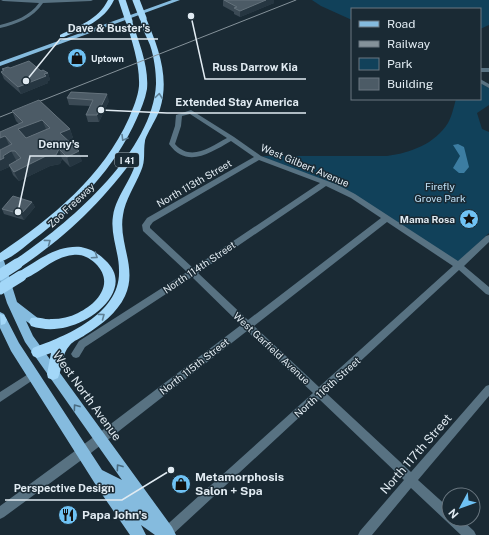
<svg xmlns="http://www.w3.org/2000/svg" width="489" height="535" font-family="'Public Sans',sans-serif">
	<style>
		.green { fill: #11415a }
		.water { fill: #3c7da2 }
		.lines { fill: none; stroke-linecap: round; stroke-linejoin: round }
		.minor { fill: #587282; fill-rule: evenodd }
		.major { fill: #85bbde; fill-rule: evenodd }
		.highway { fill: #a3d7f8; fill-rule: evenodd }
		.rail { stroke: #85929a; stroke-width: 1 }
		.highway-bridge-far1 { stroke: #a3d7f8; stroke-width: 7 }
		.highway-bridge { stroke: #a3d7f8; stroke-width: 11 }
		.wall { fill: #3b4a55; fill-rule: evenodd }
		.shaded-wall { fill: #263641 }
		.building { fill: #4c5b66; stroke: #64727c; fill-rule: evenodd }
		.oneway { stroke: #5e8096 }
		.oneway2 { stroke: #4a6b80 }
		.labels { text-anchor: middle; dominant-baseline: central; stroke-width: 3; stroke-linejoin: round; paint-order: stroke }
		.far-poi-label { font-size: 9px; font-weight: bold; fill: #e1ebf2; stroke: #1a2a34; text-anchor: start }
		.shield { fill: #1a2a34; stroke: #a5b1b9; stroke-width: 1 }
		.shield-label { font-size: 9px; font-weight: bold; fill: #e1ebf2 }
		.street-label { font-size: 10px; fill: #e1ebf2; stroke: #1a2a34 }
		.park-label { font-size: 10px; fill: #bee0f6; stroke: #1a2a34 }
		.poi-label { font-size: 10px; font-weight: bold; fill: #e1ebf2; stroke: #1a2a34; text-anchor: end }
		.near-street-label { font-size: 12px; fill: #e1ebf2; stroke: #1a2a34 }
		.near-poi-label { font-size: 12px; font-weight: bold; fill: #e1ebf2; stroke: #1a2a34; text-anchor: start }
		.leader { fill: none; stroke: #e1ebf2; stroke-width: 1.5 }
		.callout-dot { fill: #e1ebf2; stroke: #1a2a34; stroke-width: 1.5 }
		.callout-label { font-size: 11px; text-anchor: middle; font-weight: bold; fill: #e1ebf2; stroke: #1a2a34; stroke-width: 3; stroke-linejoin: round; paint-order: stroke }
	</style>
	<rect width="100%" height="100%" fill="#1a2a34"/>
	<path class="green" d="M312,0h177v25l-9,4v-20h-128v11l-31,-14z
		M480,83l9,5v17l-12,8 5,16 7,3v101l-32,30 -102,-66 -93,-41h125c23,-3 48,-12 61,-33 4,-7 6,-17 8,-24h24z"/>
	<path class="water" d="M458,144l6,3 5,20 -5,6h-5l-6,-5 7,-12 -7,-11z"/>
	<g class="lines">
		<path class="minor" d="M1,0h92l-2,1 -48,2c-10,15 -26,21 -43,25v-3c15,-4 30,-9 39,-22l-36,-2z
			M480,68h9v4h-9z
			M480,79l9,5v4l-9,-5z
			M191,110l43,27 27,19 77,29 17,9 103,67 28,-25 3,-1v7l-25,24 25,21v8l-3,-1 -27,-24 -133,123 85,79 75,-86 3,-1v11l-71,84 31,28v11h12l13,12 2,4h-15l-50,-47 -39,47h-14l2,-4 44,-51 -85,-81 -147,136h-14l2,-4 153,-138 -66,-62 -160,125 -83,61 -4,2v-13l79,-58 162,-123 -49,-48 -107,70 -6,10 -3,1 -3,-1 -2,-3 8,-13 108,-69 -44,-41 -1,-6 5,-7 107,-61 -23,-16c-21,12 -44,28 -62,3l6,-18 1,-11zM190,114l37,24c-17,9 -36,24 -52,6l6,-18 1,-10zM259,160l61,23 -127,85 -43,-40v-2l3,-4zM326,186l25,12 30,20 -133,102 -50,-47zM387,222l66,44 -134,121 -65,-61z
			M33,371l3,1 2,3 -2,3 -36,24v-10z"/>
		<path class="major" d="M172,0h8l-180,66v-4z
			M0,260l4,1 1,3 12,38 22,17 1,3 -1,3 -4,2 -9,-6 7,15 139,191 4,8h-21l-14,-10 5,10h-16l-31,-45 -88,-139 -11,-23v-16l4,2 15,29 83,127 20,10 -97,-138 -18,-39 -7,-22z"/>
		<path class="highway" d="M108,0h6c-10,21 -30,28 -50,37h-4v-2c18,-9 38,-15 48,-35z
			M141,17l5,1c12,29 24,59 14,91 -3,9 -14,26 -15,32 -2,11 1,19 -4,30 -6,15 -16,29 -18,44 -5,28 15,53 2,81 -8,17 -24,29 -40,39 -4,3 -12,6 -15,10 -9,10 -7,22 -12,33l-5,2 -5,-2 -1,-4 4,-21 -14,5 -4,-2 -2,-4 2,-4c33,-12 88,-34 86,-78 0,-18 -9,-36 -6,-54 3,-22 23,-40 24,-62 -34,47 -69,81 -116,113h-8l-1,-3 1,-3c53,-35 140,-108 143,-177 0,-13 -2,-27 -6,-39 -3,-8 -11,-21 -9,-28z
			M129,19l3,2c7,22 17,45 15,68 -2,11 -6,20 -10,29 -22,50 -61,90 -104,122 -10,8 -21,18 -33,22v-9c52,-35 103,-77 129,-135 4,-10 9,-21 10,-32 1,-22 -7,-44 -13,-65z
			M81,247c10,2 17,6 24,13 30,27 -10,61 -38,67 -12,3 -24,3 -36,-1l-2,-4 2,-4c7,-2 13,2 21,1 9,0 18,-2 26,-6 21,-10 37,-31 17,-50 -7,-6 -13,-9 -22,-8 -21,2 -33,19 -52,25l-4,-1 -2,-3 2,-3c20,-12 39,-28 64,-26z
			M0,314l4,1 3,5 -2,4 -4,1z"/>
		<path class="rail" d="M0,117l296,-117"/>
		<path class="highway-bridge-far1" d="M122,0l7,21
			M136,0l7,18"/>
		<path class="highway-bridge" d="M0,275l17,-11
			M0,289l21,-13"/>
	</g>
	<path class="wall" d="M223,0h51v3l-34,14 -6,-3v-2l-11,-6z
		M10,68l31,3 7,2 2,7 -2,1v2l-27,11 -17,-15 -3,-7 2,-1 -1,-2z
		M67,98l42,3 -10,21h-11l-2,-7 4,-9 -21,-1z
		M39,100l31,29 3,9 -5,2 14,21 -12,6 -8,-8 -2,5 -10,2 -31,15 -6,-6 -4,-10 8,-5h-1l-8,5 1,2 -9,4 9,-26 -9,4v-17l19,-8 -3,-3 -4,-10zM46,129l-20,9 -1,-1z
		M32,202l3,5 -11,13 -20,-6 -2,-5z"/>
	<path class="shaded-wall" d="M266,0h8v3l-34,14v-6z
		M48,73l2,7 -2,1v2l-27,11 -3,-7z
		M107,94l2,7 -10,21 -2,-7z
		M42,120l4,9 -24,10 -4,-10z
		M70,129l3,9 -10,4 -3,-9z
		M5,136l4,9 -9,4v-11z
		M59,149l3,10 -2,5 -10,2 -31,15 -5,-9z
		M11,151l5,9 -8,5 1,2 -9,4v-11l3,-4z
		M79,151l3,10 -12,6 -3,-10z
		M32,202l3,5 -11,13 -3,-6z"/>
	<path class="building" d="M224,0h42l-26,11 -6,-3 3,-1z
		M29,61l12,10 2,-1 5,3 -4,1 2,2 -28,11 -17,-15 3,-2 -2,-1 6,-2 2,1z
		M71,92l36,2 -10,21h-11l7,-15 -26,-2z
		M39,100l31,29 -10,4 19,18 -12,6 -8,-8 -3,6 -10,1 -32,16 -5,-7 12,-7 -6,-7h-4l-8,5 1,2 -4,2v-10l12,-6 -7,-8 -5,2v-6l23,-10 -11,-11zM42,120l8,8 -24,10 -8,-9z
		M13,196l19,6 -11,12 -19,-5z"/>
	<defs><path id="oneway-chevron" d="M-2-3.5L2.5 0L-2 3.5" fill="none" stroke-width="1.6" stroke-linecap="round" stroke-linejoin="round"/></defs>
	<g class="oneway">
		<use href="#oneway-chevron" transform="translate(159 96) rotate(-82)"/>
		<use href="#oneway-chevron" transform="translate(124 138) rotate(121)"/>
		<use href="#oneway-chevron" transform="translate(48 242) rotate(-37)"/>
		<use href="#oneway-chevron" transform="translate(95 256) rotate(34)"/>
		<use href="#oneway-chevron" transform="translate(102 316) rotate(-37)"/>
	</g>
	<g class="oneway2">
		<use href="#oneway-chevron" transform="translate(76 407) rotate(-126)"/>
		<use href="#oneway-chevron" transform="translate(119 467) rotate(-126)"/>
	</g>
	<defs>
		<g id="shop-disc" transform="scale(1)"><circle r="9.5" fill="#6fc2f4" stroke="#1a2a34"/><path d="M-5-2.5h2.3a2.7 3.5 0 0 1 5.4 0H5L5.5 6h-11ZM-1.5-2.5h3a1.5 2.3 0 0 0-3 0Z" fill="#111"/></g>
		<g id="sight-disc" transform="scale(1)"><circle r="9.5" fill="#6fc2f4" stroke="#1a2a34"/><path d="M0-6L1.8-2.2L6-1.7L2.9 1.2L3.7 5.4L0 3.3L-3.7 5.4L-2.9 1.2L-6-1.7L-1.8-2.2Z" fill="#111"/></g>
		<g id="restaurant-disc" transform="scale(1)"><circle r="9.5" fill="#6fc2f4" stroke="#1a2a34"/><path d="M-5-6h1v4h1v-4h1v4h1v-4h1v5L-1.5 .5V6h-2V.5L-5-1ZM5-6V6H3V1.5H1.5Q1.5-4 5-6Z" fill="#111"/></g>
	</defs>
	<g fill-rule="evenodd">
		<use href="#shop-disc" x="77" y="58"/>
		<use href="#sight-disc" x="469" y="219"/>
		<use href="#shop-disc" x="181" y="484"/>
		<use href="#restaurant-disc" x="68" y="515"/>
	</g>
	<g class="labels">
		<g class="far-poi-label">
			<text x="91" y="58">Uptown</text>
		</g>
		<rect class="shield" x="115" y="153" width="24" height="14" rx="3"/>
		<g class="shield-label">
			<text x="127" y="160">I 41</text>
		</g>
		<g class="street-label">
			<text transform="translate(305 165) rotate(23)">West Gilbert Avenue</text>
			<text transform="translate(194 183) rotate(-30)">North 113th Street</text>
			<text transform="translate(71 205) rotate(-43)">Zoo Freeway</text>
			<text transform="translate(199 267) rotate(-34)">North 114th Street</text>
			<text transform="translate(272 348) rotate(43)">West Garfield Avenue</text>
			<text transform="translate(194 366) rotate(-38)">North 115th Street</text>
			<text transform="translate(327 387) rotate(-42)">North 116th Street</text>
		</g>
		<g class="park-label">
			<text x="440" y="186">Firefly<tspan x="440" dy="12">Grove Park</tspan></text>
		</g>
		<g class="poi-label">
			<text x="455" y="219">Mama Rosa</text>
		</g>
		<g class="near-street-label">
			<text transform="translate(87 396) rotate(54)">West North Avenue</text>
			<text transform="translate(416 454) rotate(-49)">North 117th Street</text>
		</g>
		<g class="near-poi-label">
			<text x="195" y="477">Metamorphosis<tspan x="195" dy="14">Salon + Spa</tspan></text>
			<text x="82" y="515">Papa John's</text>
		</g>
	</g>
	<path class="leader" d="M26 81L60 39H158M191 16L205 79H306M101 110L167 113H306M18 212L30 156H88M171 470L122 500H5"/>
	<g class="callout-dot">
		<circle cx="26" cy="81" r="4"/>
		<circle cx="191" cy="16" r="4"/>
		<circle cx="101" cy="110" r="4"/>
		<circle cx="18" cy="212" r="4"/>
		<circle cx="171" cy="470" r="4"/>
	</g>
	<g class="callout-label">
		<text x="109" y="32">Dave &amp; Buster's</text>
		<text x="255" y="71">Russ Darrow Kia</text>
		<text x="237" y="106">Extended Stay America</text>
		<text x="59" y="148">Denny's</text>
		<text x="64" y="492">Perspective Design</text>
	</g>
	<rect x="351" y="8" width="130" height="92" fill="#1a2a34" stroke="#6a7780"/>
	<rect x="359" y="21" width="20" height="6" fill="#85bbde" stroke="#6a7780"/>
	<text x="387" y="28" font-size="12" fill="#e1ebf2">Road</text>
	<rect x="359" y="41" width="20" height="6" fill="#85929a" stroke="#6a7780"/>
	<text x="387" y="48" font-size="12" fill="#e1ebf2">Railway</text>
	<rect x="359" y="58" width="20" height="12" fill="#11415a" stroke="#6a7780"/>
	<text x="387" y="68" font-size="12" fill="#e1ebf2">Park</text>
	<rect x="359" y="78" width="20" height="12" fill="#4c5b66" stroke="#6a7780"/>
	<text x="387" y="88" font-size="12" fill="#e1ebf2">Building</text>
	<g transform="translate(461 507) rotate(229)"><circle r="19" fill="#1a2a34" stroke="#6a7780"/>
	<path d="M0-3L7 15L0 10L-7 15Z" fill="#6fc2f4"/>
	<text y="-6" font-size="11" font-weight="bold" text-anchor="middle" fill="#e1ebf2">N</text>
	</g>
</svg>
